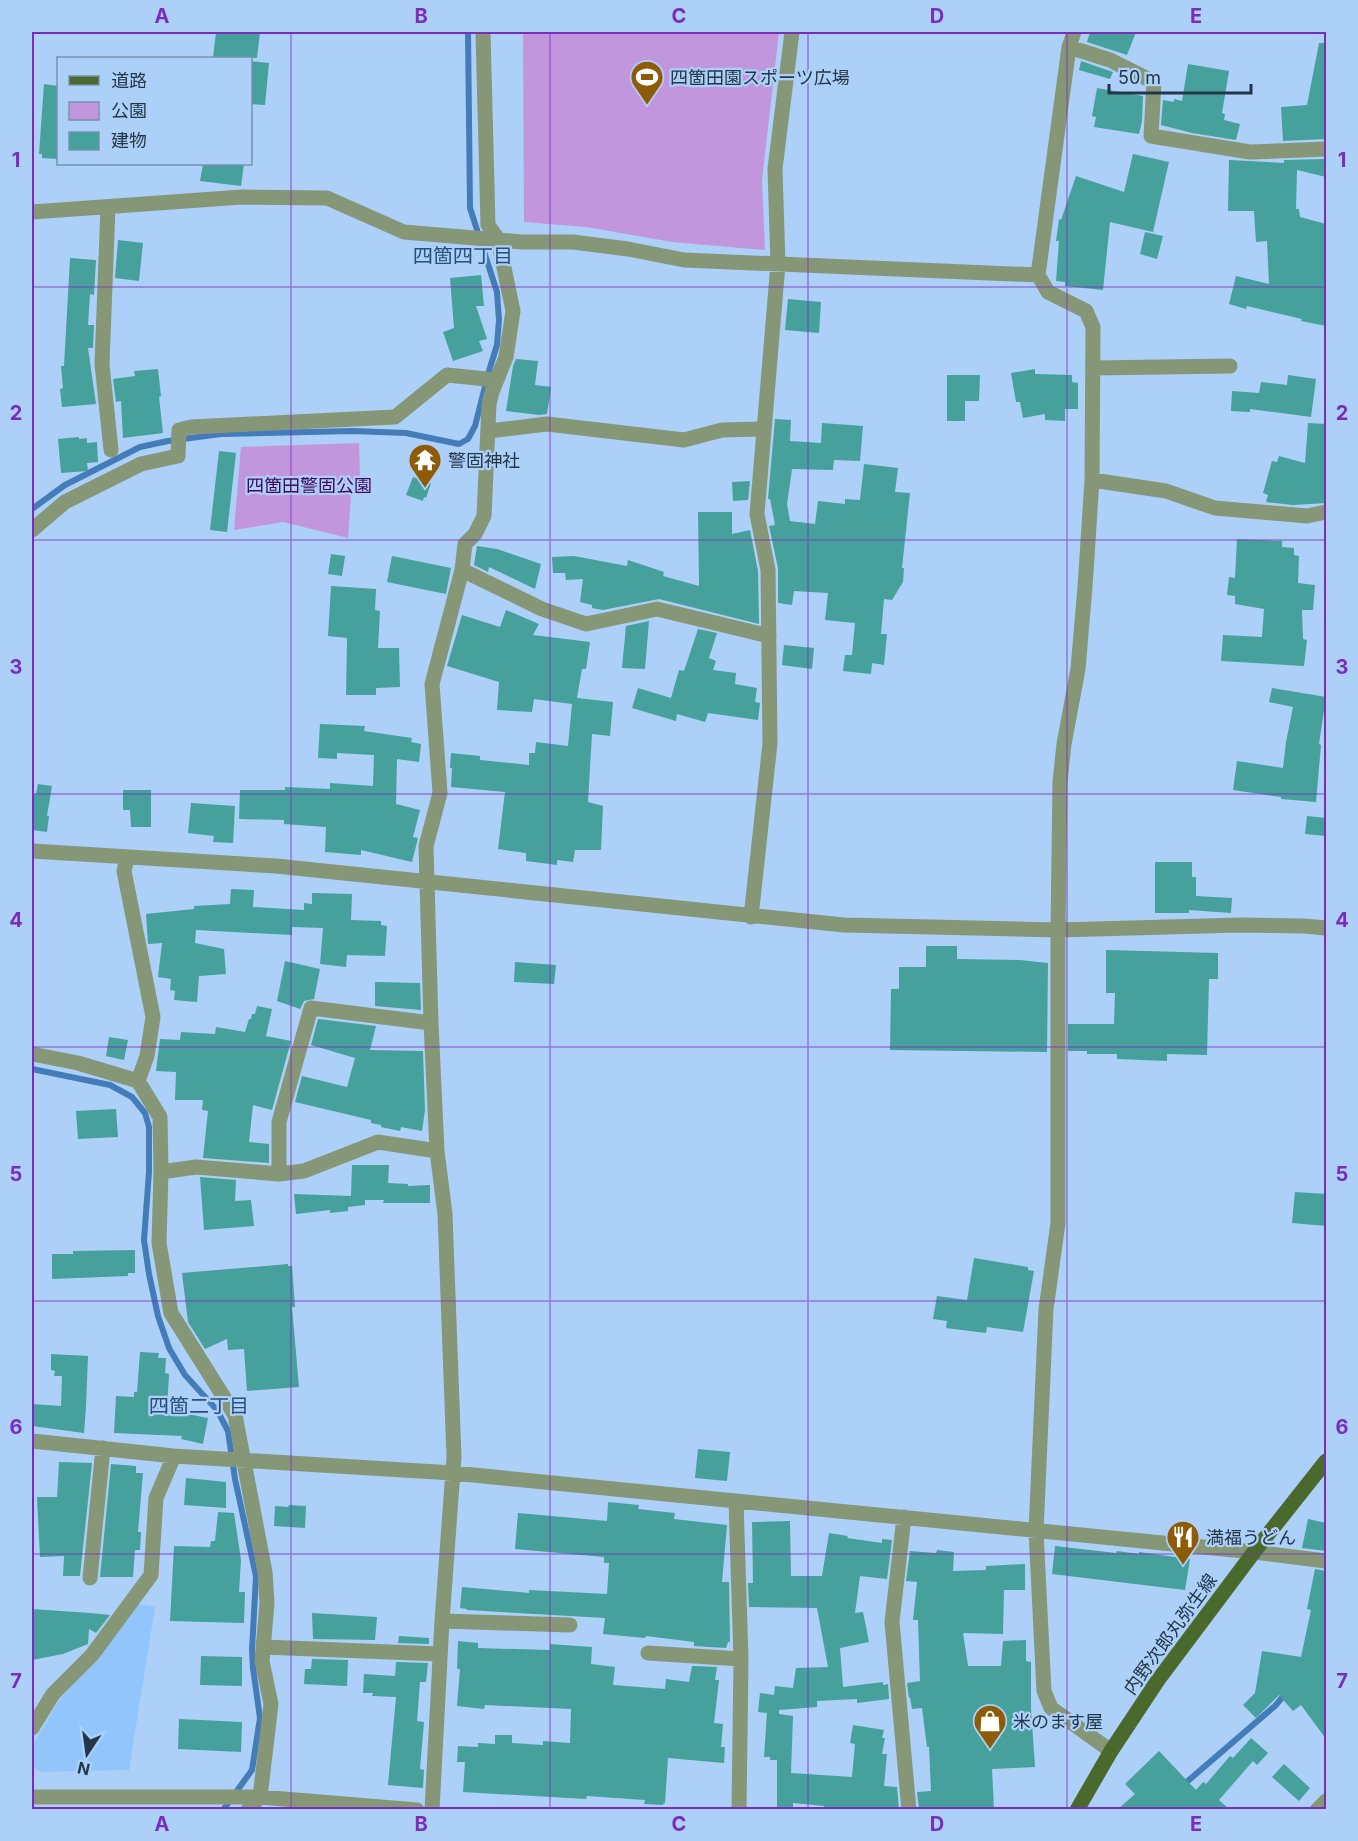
<svg xmlns="http://www.w3.org/2000/svg" width="1358" height="1841" font-family="Inter,'Noto Sans JP',sans-serif">
	<style>
		.built { fill: #93c5fd }
		.green { fill: #c196dc }
		.lines { fill: none; stroke-linecap: round; stroke-linejoin: round }
		.stream { stroke: #437cb9; stroke-width: 6 }
		.building { fill: #46a09c }
		.minor { stroke: #859777; stroke-width: 15 }
		.major { stroke: #4a692c; stroke-width: 15 }
		.grid { fill: none; stroke: #7b2cbf; stroke-width: 1.5; stroke-opacity: 0.55 }
		.labels { text-anchor: middle; dominant-baseline: central; stroke-width: 4.5; stroke-linejoin: round; paint-order: stroke }
		.poi-label { font-size: 18px; fill: #24364a; stroke: #acd0f8; text-anchor: start }
		.park-label { font-size: 18px; fill: #43055e; stroke: #acd0f8 }
		.street-label { font-size: 18px; fill: #24364a; stroke: #acd0f8 }
		.neighbourhood-label { font-size: 20px; fill: #28507b; stroke: #acd0f8 }
		.neatline { fill: none; stroke: #7b2cbf; stroke-width: 2 }
		.grid-label { font-size: 20px; text-anchor: middle; font-weight: bold; fill: #7b2cbf }
	</style>
	<rect width="100%" height="100%" fill="#acd0f8"/>
	<path class="built" d="M139,1604l16,3 -26,163 -89,2 -8,-6v-20l27,-45z"/>
	<path class="green" d="M523,32h256l-17,148 3,70 -93,-8 -86,-15 -62,-5z
		M359,443l1,36 -9,17 -3,42 -65,-16 -49,8 7,-83z"/>
	<g class="lines">
		<path class="stream" d="M32,509l33,-24 75,-38 28,-6 53,-7 132,-3 53,2 53,11 9,-5 7,-13 14,-55 8,-26 2,-25 -2,-28 -27,-84 -2,-176
			M32,1069l78,16 22,12 13,16 4,14v45l-5,68 5,34 9,42 11,32 16,27 32,35 11,21 7,48 21,97 -4,74 1,18 7,50 -8,52 -29,40
			M1182,1786l93,-80 11,-13"/>
	</g>
	<path class="building" d="M216,32h44l-3,26h-44z
		M1090,32h46l-9,23 -40,-13z
		M1319,43h7v96l-43,2 -2,-34 26,-2z
		M250,61l19,2 -4,42 -15,-1z
		M1081,61l32,11 -3,7 -31,-9z
		M1188,64l41,7 -7,42 3,1 -1,6 16,4 -4,16 -44,-7 -31,-8 2,-25 11,2v-3l8,2z
		M44,84l14,2v73l-16,-1v-4h-3z
		M1097,88l46,8 -1,25 -3,13 -45,-7 2,-10 -4,-1z
		M1133,154l36,8 -16,70 -43,-10 -7,68 -38,-4v-4l-9,-1 3,-40h-3l3,-22 2,1 15,-44 48,16z
		M1326,159v18l-29,-7 -1,39h3l1,8 26,7v102l-25,-5 1,-2 -55,-13 -1,3 -17,-5 7,-28 33,8 -2,-43 -11,1 -2,-31h-26l1,-51 55,3v-3z
		M203,164h41l-3,22 -41,-5z
		M1145,232l18,4 -6,23 -17,-5z
		M118,240l25,3 -4,38 -24,-3z
		M70,258l26,2 -2,35 -4,-1 -2,31h6l-1,23h-5l8,56 -34,3 -2,-18 3,-1 -2,-22h3z
		M481,275l3,31h-8l11,33 -8,2 4,10 -30,10 -10,-29 11,-4 -4,-50z
		M788,299l33,3 -2,31 -34,-3z
		M516,359l22,2 -3,24 16,2 -4,27 -8,1 -33,-4 7,-45z
		M158,369l3,27 -2,1 4,36 -40,5 -2,-37 -5,1 -3,-23 22,-3 -1,-5z
		M1035,369v5l37,1v7l6,1v26h-13v12l-20,-1v-6l-22,4 -3,-16h-4l-5,-29z
		M947,375h33l-1,26h-14v20h-18z
		M1288,375l28,4 -5,38 -61,-8v3l-19,-1 1,-20 27,2 2,-11 26,3z
		M775,419l16,1 -1,21 31,2 1,-20 41,3 -3,35 -26,-1 -1,10 -41,-1 -5,35 3,17 25,3 3,-23 27,3v-5l15,1 4,-36 34,4 -3,24 15,1 -8,75h2l-1,14 -11,18 -8,-1 -3,35h6l-3,31 -12,-2 -1,11 -28,-3 2,-16h7l3,-32 -30,-3 3,-27 -34,-2 -2,14 -14,-2v-35l-9,-42 6,-1 -5,-26h-2z
		M1308,423l18,1v79l-33,2 -27,-3 2,-7 -5,-2 9,-32 5,1 2,-6 26,7z
		M79,437v2l8,-1v5l10,-1 1,20 -11,1 1,8 -27,2 -3,-34z
		M219,451l17,2 -9,79 -17,-2z
		M413,477l18,6 -5,15 -2,-1 -1,4 -17,-6z
		M750,481l-2,19 -15,1 -1,-19z
		M698,512h34v22l18,-4 8,41 1,53 -100,-25 -56,11 -11,-2v-3l-12,-3 3,-23 -17,1 -1,-7h-12l-1,-16 22,-1 53,10 1,-6 36,12 -1,4 36,10z
		M1237,539l45,2v6l12,1v7l5,1 -1,27 17,2 -2,25h-11l1,29 4,1 -3,26 -83,-5 2,-26 39,2 2,-28 -29,-5v-8l-8,-1 2,-18 6,1z
		M477,546l20,3 44,15 -6,25 -46,-22 -1,5 -14,-7z
		M331,554l14,2 -3,20 -14,-2z
		M392,556l59,12 -5,26 -59,-12z
		M331,586l45,3 -1,21 5,1 -2,37h21l1,39 -24,1v7h-30l1,-57 -19,-2z
		M506,610l33,14 -6,11 57,7 -4,27h-4l-5,29 36,4 -3,34 -18,-2 -4,68 15,4 -2,44h-26l-2,12 -16,-2v5l-31,-4v-8l-28,-4 7,-57 -54,-5 1,-19h-2l1,-15 29,3v4l49,5v-12h6l1,-11 32,4 4,-42 -38,-5 -2,13 -35,-2 2,-28 -52,-16 15,-51 38,12z
		M649,621l-4,48 -23,-1 4,-42z
		M698,629l19,4 -8,25 7,3 -3,9 23,3 -1,11 22,4 -2,14 5,1 -2,17 -50,-7 -3,9 -28,-8 -1,7 -44,-13 6,-20 33,10 8,-28 5,1z
		M784,645l30,3 -2,21 -30,-4z
		M1272,688l54,9 -7,47 2,1 -5,57 -35,-3v-2l-48,-7 4,-29 46,7 3,-26 7,-35 -24,-5z
		M320,724l45,2 -1,5 48,7 -1,4 10,2 -2,18 -22,-3 -1,45 24,6 -7,27 5,1 -6,24 -51,-12v5l-36,-3 1,-25 -42,-3v-4l-45,-1 1,-29h45v-3l45,2v-6l43,3 1,-31 -37,-2v6l-19,-1z
		M38,784l14,2 -5,30h2l-2,16 -15,-2v-36h4z
		M123,790h28v37h-20l-1,-17h-7z
		M191,803l44,3 -2,37 -20,-1 1,-6 -26,-3z
		M1307,816l19,2v18l-21,-2z
		M1155,862h37v15h4v19l36,2 -1,15 -42,-3v3h-34z
		M231,889l23,1 -1,17 51,3v-7l8,1v-11l40,1 -1,26 30,1v4l6,1 -2,30 -38,-1 -1,12 -26,-3 3,-36 -31,-1v8l-96,-5 -1,13 29,6 2,25 -27,2 -2,26 -23,-2 1,-9 -5,-1 1,-11 -13,-2 4,-34 -14,1 -2,-30 48,-5v-3l36,-2z
		M926,946h31v13l63,1 28,3 -1,89 -157,-2 1,-61h8v-22h27z
		M1106,950l112,3v26h-9l-2,76 -40,-1v7l-50,-2v-5h-30v-3h-19v-27h46l1,-31h-9z
		M285,961l35,8 -6,30 -10,2 -4,8 -23,-8z
		M515,962l41,3 -2,19 -40,-2z
		M375,982l45,1 1,27 -46,-4z
		M257,1006l15,3 -6,27 25,5 -19,69 -19,-5 -4,37 20,2v19l-66,-5 5,-47 -6,-1 1,-10h-28l1,-28 -20,-1 4,-32 20,1 1,-8 34,2 1,-7 29,5 4,-13h2l1,-5h3z
		M318,1019l58,7 -6,24 53,1 2,59 -3,21 -21,-4 -1,4 -19,-4v-2l-10,-2v-3l-76,-18 7,-26 45,11 8,-29 -44,-13z
		M109,1037l19,3 -4,20 -18,-4z
		M116,1109l2,28 -40,2 -2,-28z
		M352,1165h37l-1,18 20,1v2l22,-1v18h-47l1,-3h-19v5l-17,2v4l-18,2v-3l-34,4 -2,-20 57,2z
		M200,1177l36,3 -1,21 16,-1 3,26 -50,4z
		M1295,1192l31,2v32l-34,-3z
		M135,1250v23h-7v3l-76,3v-25h21v-3z
		M974,1258l54,9v3l6,1 -11,61 -36,-5 -1,6 -40,-5 1,-7 -14,-2 4,-23 30,4z
		M288,1264v2h4l3,41h-3l7,80 -52,4 -3,-42 -16,1 -1,-11 -22,10 -17,-27 -6,-49z
		M140,1352l19,1 -1,5h8l-1,15 4,1 -2,36 41,8 -5,26 -22,-5 1,-3 -68,-3 2,-37 18,1v-5h3z
		M51,1354l37,2 -2,51 -2,26 -52,-7v-22l29,2 1,-30h-8l1,-5 -4,-1z
		M698,1449l32,3 -3,29 -32,-3z
		M59,1462l33,1 -12,113h-17l1,-20 -24,1 -3,-60h20z
		M111,1464l25,2v7h7l-5,59h3l-1,18h-5l-2,27h-33z
		M186,1478l40,4v26l-42,-3z
		M608,1502l31,3 -1,4 37,4 -1,6 53,6 -5,57h7l1,60h-2l-2,6 -32,-2v-4l-48,-6 -1,2 -42,-4 2,-16 -138,-8v-1l-7,-1 2,-21 67,6v-3l78,4 2,-31h-5v-6l-89,-8 3,-36 89,8z
		M289,1505l17,1 -1,22 -31,-2 1,-20 13,1z
		M218,1512l16,1 7,47 -2,32h6l-1,31 -74,-2 4,-75 36,1 1,-6h4z
		M1308,1519l18,4v28l-24,-3z
		M790,1521l1,55h31l7,-43 19,3 -1,2 35,5v-4l10,1 -5,39 -27,-3 -5,37 8,-1 6,30 -29,6 3,39 40,-5v3l5,-1 1,15 -32,4v-4l-40,2v6l-38,3v4l14,2 -2,57 61,4 3,-33 -5,-1 3,-18 31,5 -2,8h3l-3,16h5l-3,32 13,1 2,22h-75v-3l-31,-3v5h-16v-48h-7v-3h-6l3,-44 -9,-1 2,-19 14,2 1,-9 18,2 3,-20 32,-1 -11,-59 -68,-1 -1,-24h5l-1,-61z
		M1055,1546l61,7 1,-2 22,3v-2l51,7 -5,31 -133,-16z
		M937,1550l17,2 -1,19 33,-1v-4l39,-2v26h-21l-1,44 -40,-1 5,33h33l2,-25 23,-1v21l5,1v46l4,59 -43,2 2,40h-75l-2,-17 14,-1 -2,-44h-2l-5,-39 -10,1 -2,-12 -1,1 -2,-15 13,-2 -2,-61h-5l4,-38 -11,-1 4,-30 26,2z
		M1315,1569l11,2v168l-25,-34 -8,6 -14,-16 -23,23 -13,-13 12,-12 7,-42 39,6 10,-47 -4,-1z
		M32,1609l58,4 20,2 -14,18 -7,-4 -1,15 -25,10 -31,6z
		M312,1613l65,4 -2,23 -62,-1z
		M399,1636l30,2v6l-31,-1z
		M458,1641l20,2v5l72,2v-6l42,3 -1,17 24,3 -2,18 52,4 1,-10 23,3 3,-16 25,1 -2,13h4l-5,43 9,1 -2,23h4l-1,16 -56,-5 -3,45 -3,2 -18,-1 1,-4 -58,-4 -1,3 -123,-7 2,-30h-8l1,-16 20,1v-4l17,1v-9h17v8l31,2v-4l27,2 1,-34 -86,-4 -1,4 -27,-3 3,-37h-3z
		M201,1656l41,1v29l-42,-1z
		M312,1659l36,1 -1,26 -43,-2 1,-15h6z
		M396,1662l32,1 -2,19h-6l-3,39 7,1 -4,47 4,1 -1,18 -35,-3 8,-88 -24,-1 1,-3h-10l1,-19 31,2z
		M179,1719l63,3 -1,30 -63,-3z
		M1251,1738l17,15 -11,12 -4,-4 -34,39 10,9h-111l17,-15 -10,-10 34,-33 37,39 7,-8 3,2 24,-28 3,2z
		M1284,1764l26,24 -11,13 -27,-24z"/>
	<g class="lines">
		<path class="minor" d="M1074,32l-5,15 -31,228 10,17 38,19 7,16 -1,153 -7,107 -7,82 -14,75 -4,38 -2,148v293l-12,86 -10,222 8,160 7,17 60,43
			M1069,47l41,13 44,22 -3,54 99,16 76,-3
			M108,207l-6,157 9,86
			M32,212l210,-15 85,1 77,34 118,10h51l55,7 56,11 354,15
			M1093,368l137,-2
			M489,431l58,-7 137,16 38,-10 41,-1
			M1092,480l74,11 49,17 92,8 19,-4
			M32,530l33,-28 76,-38 37,-8 1,-26 12,-3 204,-10 52,-42 49,5
			M462,570l80,39 44,15 71,-15 112,27
			M32,851l244,15 568,59 214,5 183,-5 63,1 22,2
			M127,858l-3,13 29,146 -6,39 -9,25
			M751,917l19,-174 -2,-173 -11,-56 21,-250 -3,-95 17,-137
			M431,1023l-120,-15 -32,114v52l25,-3 74,-29 59,9
			M32,1054l46,9 60,18 22,36 1,55 -2,71 12,70 64,102 30,157 2,31 -5,58 9,43 -11,93 -12,13
			M161,1172l35,-5 83,7
			M32,1441l142,15 279,17 801,79 72,9
			M736,1501l5,158 -2,151
			M904,1517l-12,105 17,188
			M90,1578l13,-130
			M442,1621l128,4
			M263,1647l177,7
			M648,1653l93,6
			M32,1728l21,-34 39,-39 59,-80 5,-77 18,-42
			M32,1797h228l157,13
			M432,1810l10,-189 12,-164 -9,-243 -8,-63 -6,-128 -5,-177 14,-53 -8,-109 30,-114 3,-26 10,-10 9,-18 5,-112 3,-12 14,-35 7,-46 -15,-72 -10,-14 -5,-193
			M1317,1810l9,-9"/>
		<path class="major" d="M1077,1810l34,-59 47,-71 96,-128 72,-91"/>
	</g>
	<path class="grid" d="M291,32v1778M550,32v1778M808,32v1778M1067,32v1778M32,287h1294M32,540h1294M32,794h1294M32,1047h1294M32,1301h1294M32,1554h1294"/>
	<defs>
		<g id="stadium-pin" transform="scale(1.725)"><path d="M0 17L-7.5 6A9.5 9.5 0 1 1 7.5 6Z" fill="#8e5c09" stroke="#acd0f8"/><path d="M0-5a6.5 5 0 1 0 0 10a6.5 5 0 1 0 0-10ZM-3.5-1.8h7v3.6h-7Z" fill="#fff"/></g>
		<g id="temple-pin" transform="scale(1.725)"><path d="M0 17L-7.5 6A9.5 9.5 0 1 1 7.5 6Z" fill="#8e5c09" stroke="#acd0f8"/><path d="M0-6L5-2H3V0L6.5 2.5H4V6H1.5V3h-3V6H-4V2.5H-6.5L-3 0V-2H-5Z" fill="#fff"/></g>
		<g id="restaurant-pin" transform="scale(1.725)"><path d="M0 17L-7.5 6A9.5 9.5 0 1 1 7.5 6Z" fill="#8e5c09" stroke="#acd0f8"/><path d="M-5-6h1v4h1v-4h1v4h1v-4h1v5L-1.5 .5V6h-2V.5L-5-1ZM5-6V6H3V1.5H1.5Q1.5-4 5-6Z" fill="#fff"/></g>
		<g id="shop-pin" transform="scale(1.725)"><path d="M0 17L-7.5 6A9.5 9.5 0 1 1 7.5 6Z" fill="#8e5c09" stroke="#acd0f8"/><path d="M-5-2.5h2.3a2.7 3.5 0 0 1 5.4 0H5L5.5 6h-11ZM-1.5-2.5h3a1.5 2.3 0 0 0-3 0Z" fill="#fff"/></g>
	</defs>
	<g fill-rule="evenodd">
		<use href="#stadium-pin" x="647" y="77"/>
		<use href="#temple-pin" x="425" y="460"/>
		<use href="#restaurant-pin" x="1183" y="1537"/>
		<use href="#shop-pin" x="990" y="1721"/>
	</g>
	<g class="labels">
		<g class="poi-label">
			<text x="670" y="77">四箇田園スポーツ広場</text>
			<text x="448" y="460">警固神社</text>
			<text x="1206" y="1537">満福うどん</text>
			<text x="1013" y="1721">米のます屋</text>
		</g>
		<g class="park-label">
			<text x="309" y="485">四箇田警固公園</text>
		</g>
		<g class="street-label">
			<text transform="translate(1170 1634) rotate(-54)">内野次郎丸弥生線</text>
		</g>
		<g class="neighbourhood-label">
			<text x="463" y="256">四箇四丁目</text>
			<text x="199" y="1406">四箇二丁目</text>
		</g>
	</g>
	<rect width="1358" height="1841" fill="none" stroke="#acd0f8" stroke-width="66"/>
	<rect x="57" y="57" width="195" height="108" fill="#acd0f8" stroke="#7692b2" stroke-width="1.5"/>
	<rect x="69" y="76" width="30" height="9" fill="#4a692c" stroke="#7692b2" stroke-width="1.5"/>
	<text x="111" y="87" font-size="18" fill="#24364a">道路</text>
	<rect x="69" y="102" width="30" height="18" fill="#c196dc" stroke="#7692b2" stroke-width="1.5"/>
	<text x="111" y="117" font-size="18" fill="#24364a">公園</text>
	<rect x="69" y="132" width="30" height="18" fill="#46a09c" stroke="#7692b2" stroke-width="1.5"/>
	<text x="111" y="147" font-size="18" fill="#24364a">建物</text>
	<g transform="translate(87 1754) rotate(193)" stroke="#acd0f8" stroke-width="4.5" paint-order="stroke">
	<path d="M0-4.5L10 22L0 15L-10 22Z" fill="#24364a"/>
	<text y="-9" font-size="16" font-weight="bold" text-anchor="middle" fill="#24364a">N</text>
	</g>
	<path d="M1109 84v9h142v-9" fill="none" stroke="#24364a" stroke-width="3"/>
	<text x="1118" y="84" font-size="18" fill="#24364a" stroke="#acd0f8" stroke-width="4.5" paint-order="stroke">50 m</text>
	<rect x="33" y="33" width="1292" height="1775" class="neatline"/>
	<g class="grid-label">
		<text x="162" y="23">A</text>
		<text x="421" y="23">B</text>
		<text x="679" y="23">C</text>
		<text x="937" y="23">D</text>
		<text x="1196" y="23">E</text>
		<text x="16" y="167">1</text>
		<text x="1342" y="167">1</text>
		<text x="16" y="420">2</text>
		<text x="1342" y="420">2</text>
		<text x="16" y="674">3</text>
		<text x="1342" y="674">3</text>
		<text x="16" y="927">4</text>
		<text x="1342" y="927">4</text>
		<text x="16" y="1181">5</text>
		<text x="1342" y="1181">5</text>
		<text x="16" y="1434">6</text>
		<text x="1342" y="1434">6</text>
		<text x="16" y="1688">7</text>
		<text x="1342" y="1688">7</text>
		<text x="162" y="1831">A</text>
		<text x="421" y="1831">B</text>
		<text x="679" y="1831">C</text>
		<text x="937" y="1831">D</text>
		<text x="1196" y="1831">E</text>
	</g>
</svg>
